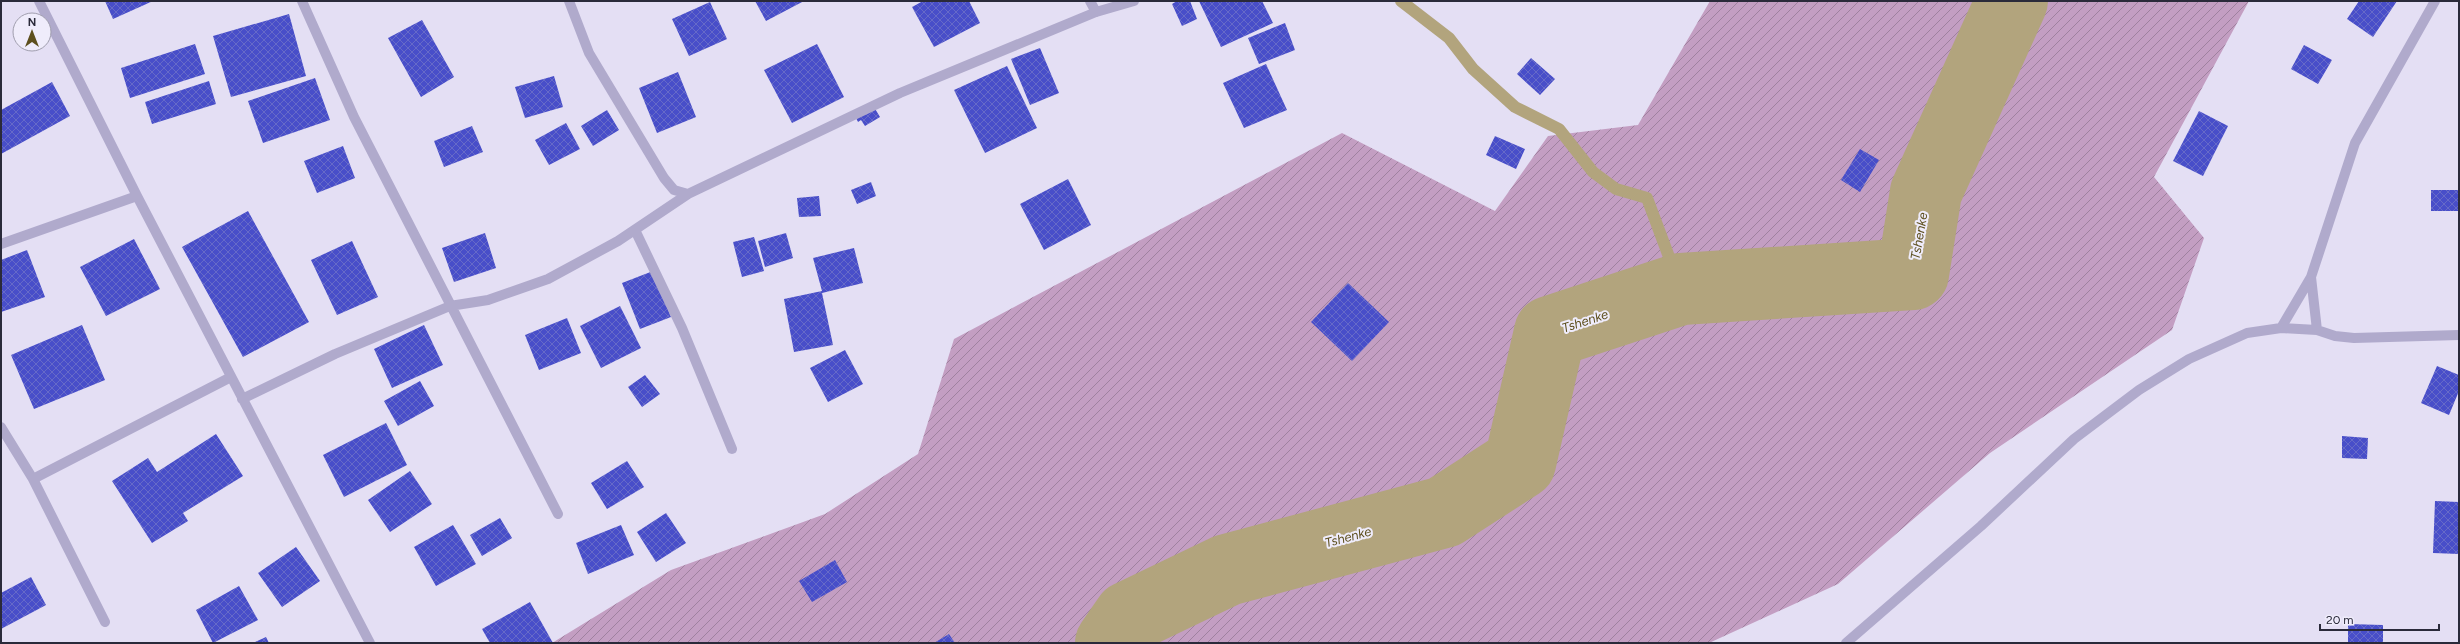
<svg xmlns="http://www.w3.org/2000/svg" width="2460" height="644" font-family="Figtree,sans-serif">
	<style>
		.garden { fill: url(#garden-furrows) }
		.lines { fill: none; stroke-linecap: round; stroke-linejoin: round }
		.stream { stroke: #b2a47d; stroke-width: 12 }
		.river { stroke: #b2a47d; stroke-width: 72 }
		.building { fill: url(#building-cross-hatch) }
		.minor { stroke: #b0aacc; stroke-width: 10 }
		.labels { text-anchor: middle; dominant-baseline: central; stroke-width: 4; stroke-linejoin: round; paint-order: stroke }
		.water-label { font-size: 13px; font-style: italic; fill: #5d4f1e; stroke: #efecfb }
	</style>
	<defs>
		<pattern id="garden-furrows" width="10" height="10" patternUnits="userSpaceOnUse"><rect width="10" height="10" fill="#c39ec2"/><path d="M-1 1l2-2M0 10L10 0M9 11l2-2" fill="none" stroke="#9f819f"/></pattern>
		<pattern id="building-cross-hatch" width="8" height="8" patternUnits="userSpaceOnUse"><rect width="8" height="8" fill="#484ec9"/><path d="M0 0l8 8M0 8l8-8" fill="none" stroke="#666ac8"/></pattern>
	</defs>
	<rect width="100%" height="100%" fill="#e4dff4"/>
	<path class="garden" d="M1710,1h539l-95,176 50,61 -32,92 -182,123 -152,131 -129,59h-1157l119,-73 154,-56 93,-60 36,-115 388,-206 153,78 53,-75 90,-11z"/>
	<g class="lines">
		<path class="stream" d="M1401,1l48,37 24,31 42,38 44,22 34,43 23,17 31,9 34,91"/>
		<path class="river" d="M1111,643l18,-26 98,-47 217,-58 76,-49 30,-131 131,-43 232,-15 13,-82 86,-191"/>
	</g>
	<path class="building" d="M105,1h48l-40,18z
		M755,1h49l-38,20z
		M923,1h46l11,22 -46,24 -22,-40z
		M1177,1h13l7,18 -15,7 -10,-22z
		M1199,1h63l11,22 -52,24z
		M2359,1h38l-24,36 -26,-18z
		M710,2l17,37 -38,17 -17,-37z
		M289,14l17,62 -75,21 -18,-61z
		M422,20l32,57 -33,20 -33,-59z
		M1285,23l10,27 -36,14 -11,-26z
		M195,44l10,30 -75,24 -9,-30z
		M817,44l27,53 -52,26 -28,-53z
		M2304,45l28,15 -14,24 -27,-15z
		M1040,48l19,45 -29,12 -19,-46z
		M1531,58l24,21 -15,16 -23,-21z
		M1266,64l21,46 -43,18 -21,-45z
		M1007,66l30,62 -52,25 -31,-63z
		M678,72l18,45 -39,16 -18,-45z
		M554,76l9,31 -38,11 -10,-31z
		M315,78l15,42 -67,23 -15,-42z
		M209,81l7,23 -64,20 -7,-22z
		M52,82l18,34 -69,38v-44z
		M874,107l6,10 -15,9 -4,-6 -3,2 -2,-4z
		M607,110l12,20 -26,16 -12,-20z
		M2199,111l29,15 -25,50 -30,-15z
		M566,123l14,26 -31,16 -14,-25z
		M472,126l11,26 -39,15 -10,-26z
		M1495,136l30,13 -9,20 -30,-14z
		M343,146l12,32 -38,15 -13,-32z
		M1860,149l19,11 -19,32 -19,-12z
		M1068,179l23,46 -47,25 -24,-46z
		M871,182l5,14 -19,8 -6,-14z
		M2431,190h28v21h-28z
		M819,196l2,20 -22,1 -2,-19z
		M248,211l61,111 -66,35 -61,-110z
		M485,233l11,35 -42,14 -12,-34z
		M786,233l7,25 -28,9 -7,-26z
		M754,237l10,34 -22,6 -9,-35z
		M134,239l26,50 -54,27 -26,-49z
		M352,241l26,56 -41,18 -26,-55z
		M854,248l9,35 -41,10 11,52 -39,7 -10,-53 38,-8 -9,-33z
		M27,250l18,47 -44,15v-52z
		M653,271l18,46 -31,12 -18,-46z
		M1348,283l41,39 -37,39 -41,-39z
		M620,306l21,42 -40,20 -21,-42z
		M567,318l14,35 -42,17 -14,-35z
		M82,325l23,55 -71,29 -23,-54z
		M424,325l19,40 -51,23 -18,-39z
		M845,350l18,34 -35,18 -18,-34z
		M2437,366l22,9v16l-10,24 -28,-12z
		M645,375l15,19 -18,13 -14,-20z
		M420,381l14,25 -36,20 -14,-25z
		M386,423l21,42 -63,32 -21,-42z
		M216,434l27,42 -60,37 5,8 -36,22 -40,-62 36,-23 9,14z
		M2342,436l26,2 -1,21 -25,-1z
		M627,461l17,26 -37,22 -16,-26z
		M410,471l22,33 -42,28 -22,-32z
		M2435,501l24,1v52l-26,-1z
		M666,513l20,30 -30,19 -19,-30z
		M500,518l12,20 -30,18 -12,-21z
		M453,525l23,39 -40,22 -22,-39z
		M621,525l13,30 -46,19 -12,-31z
		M296,547l24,34 -38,26 -24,-34z
		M835,560l12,22 -35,20 -13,-21z
		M31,577l15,28 -45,24v-36z
		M239,586l19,34 -45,23 -17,-33z
		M530,602l23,41h-63l-8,-14z
		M2348,624l35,1v18h-35z
		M949,634l6,9h-21z
		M266,637l3,6h-16z"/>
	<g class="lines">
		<path class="minor" d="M39,1l98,195 233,447
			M302,1l52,116 204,397
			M569,1l20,52 75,125 10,12 14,4
			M1090,1l6,11
			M635,230l47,98 50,121
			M1,244l136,-48
			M2311,277l6,53
			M2281,328l30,-51 44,-134 80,-142
			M242,399l93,-45 115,-48 38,-6 60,-21 70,-38 70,-47 212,-101 196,-81 38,-11
			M1,427l32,52 72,143
			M33,479l198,-102
			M1846,643l135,-117 93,-87 65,-49 50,-31 58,-26 34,-5 36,2 18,6 19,2 105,-3"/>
	</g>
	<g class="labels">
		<g class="water-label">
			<text transform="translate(1919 236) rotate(-80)">Tshenke</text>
			<text transform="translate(1585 321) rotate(-18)">Tshenke</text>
			<text transform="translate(1348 537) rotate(-15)">Tshenke</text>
		</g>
	</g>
	<rect width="2460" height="644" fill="none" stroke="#2a2a3a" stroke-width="4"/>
	<g transform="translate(32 32)"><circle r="19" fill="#efecfb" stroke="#a09eae"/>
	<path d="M0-3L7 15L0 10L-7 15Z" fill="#5d4f1e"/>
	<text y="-6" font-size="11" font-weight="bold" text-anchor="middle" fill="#2a2a3a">N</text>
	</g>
	<path d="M2320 624v6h119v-6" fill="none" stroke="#2a2a3a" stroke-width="2"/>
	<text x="2326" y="624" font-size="12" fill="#2a2a3a" stroke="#efecfb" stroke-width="3" paint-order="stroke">20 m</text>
</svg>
